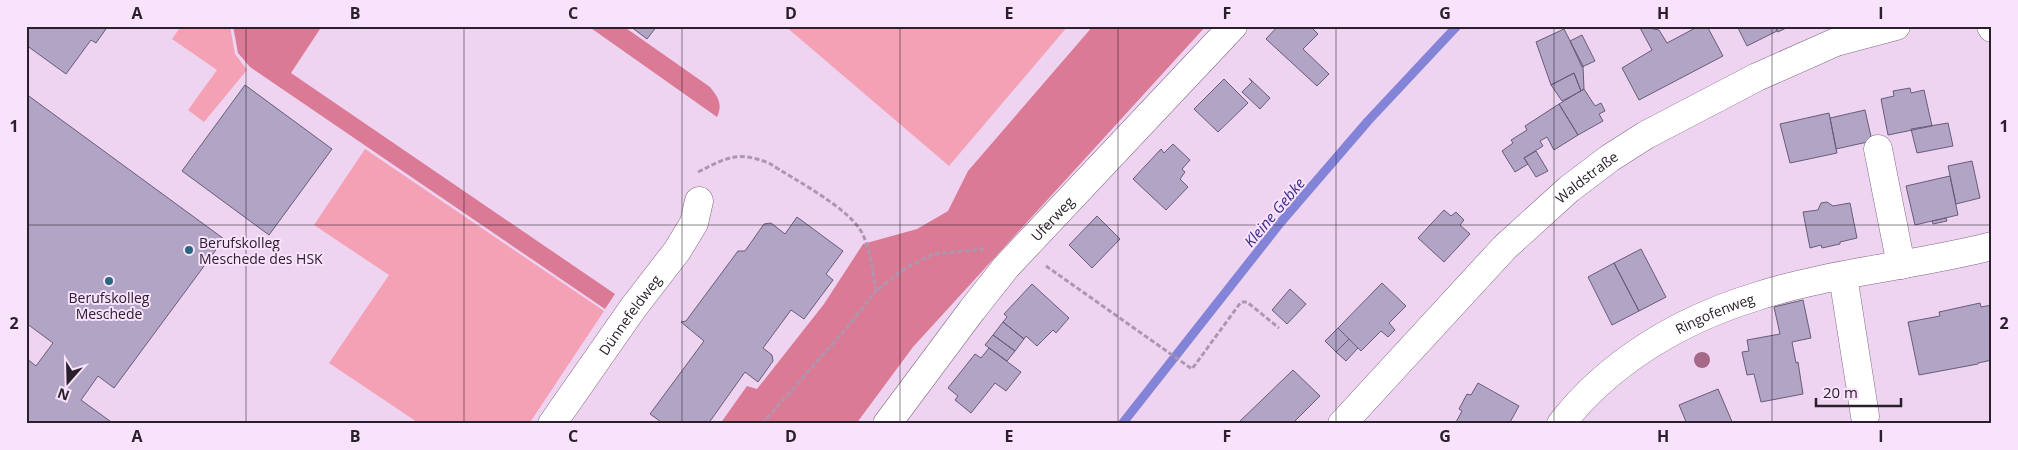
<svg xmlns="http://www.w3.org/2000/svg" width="2018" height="450" font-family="'Open Sans',sans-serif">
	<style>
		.green { fill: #f4a1b6 }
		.forest { fill: #db7a95 }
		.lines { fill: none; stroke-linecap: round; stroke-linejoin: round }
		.stream { stroke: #8383d7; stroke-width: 9 }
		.building { fill: #b1a4c5; stroke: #685c7a }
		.minor-casing { stroke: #806882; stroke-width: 29 }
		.path { stroke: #ad97af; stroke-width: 3; stroke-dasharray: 5 2.5; stroke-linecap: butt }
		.minor { stroke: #fff; stroke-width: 28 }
		.tree { fill: #a56888 }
		.grid { fill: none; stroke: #2a202b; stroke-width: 1; stroke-opacity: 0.55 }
		.poi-dot { fill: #29697d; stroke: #f9e3fc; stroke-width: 2 }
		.labels { text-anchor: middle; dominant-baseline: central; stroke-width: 4; stroke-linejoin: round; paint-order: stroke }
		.street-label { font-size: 14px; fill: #2a202b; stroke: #f9e3fc }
		.poi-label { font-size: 14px; fill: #2a202b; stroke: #f9e3fc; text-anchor: start }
		.water-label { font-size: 15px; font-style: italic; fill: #392b8e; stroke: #f9e3fc }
		.neatline { fill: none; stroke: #2a202b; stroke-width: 2 }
		.grid-label { font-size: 16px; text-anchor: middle; font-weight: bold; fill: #2a202b }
	</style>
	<rect width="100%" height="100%" fill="#efd4f2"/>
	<path class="green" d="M181,26h49l5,28 12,16 -43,52 -16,-12 29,-40 -45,-31z
		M785,26h283l-119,140z
		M365,149l239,162 -75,113h-109l-91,-61 60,-88 -75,-50z"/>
	<path class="forest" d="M233,26h89l-31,47 324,221 -10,15 -355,-242 -12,-14z
		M588,26h35l87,61c8,10 13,17 7,30z
		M1093,26h113l-293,321 -57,77h-136l27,-38 10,3 67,-85 39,-60 54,-15 31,-18 20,-40z"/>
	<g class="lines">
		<path class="stream" d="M1122,424l159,-202 87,-101 89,-95"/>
	</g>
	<path class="building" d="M26,26h82l-12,17 -5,-3 -25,34 -40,-29z
		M630,26h27l-10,13z
		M1278,26h32l8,8 -15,15 26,25 -12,12 -51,-47z
		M1639,26l20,4 8,13 32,-17h8l16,30 -84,44 -17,-32 30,-18z
		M1737,26h38l2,5 -30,15z
		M1775,26h15l-12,6z
		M1564,29l19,37 1,23 -3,2 -7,-18 -23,12 -15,-43z
		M1582,35l13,26 -13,6 -12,-26z
		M1574,73l7,18 -19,10 -11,-16z
		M1249,78l21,20 -10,11 -18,-17 10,-10z
		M1224,79l24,24 -30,29 -24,-23z
		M245,85l87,64 -63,86 -87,-64z
		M1910,88l1,5 13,-3 8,36 -44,9 -7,-36 13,-3 -1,-5z
		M1584,89l11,17 6,-3 4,8 -6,3 4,7 -25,14 -19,-31z
		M26,94l198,145 -110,149 -16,-12 -17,24 33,24h-88v-66l10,8 17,-23 -27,-20z
		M1559,104l19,31 -24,15 -7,-13 -7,4 3,5 -19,12 4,6 -13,8 -13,-21 11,-8 -2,-3 16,-10 -2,-4z
		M1865,110l7,31 -36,8 -6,-31z
		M1829,113l8,40 -47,10 -10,-39z
		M1948,123l5,23 -36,7 -6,-24z
		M1173,144l17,16 -8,9 3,3 -5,7 8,8 -22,23 -33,-31 28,-30 3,4z
		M1536,151l12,20 -12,6 -12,-19z
		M1972,161l8,37 -24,6 -8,-38z
		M1950,176l8,39 -43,10 -9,-39z
		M1827,202l6,4 17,-3 7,35 -17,4v2l-18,4 -1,-3 -11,3 -7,-36 15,-2 3,-7z
		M1444,210l7,6 5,-4 8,8 -4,5 10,9 -26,28 -26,-24z
		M1097,216l23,23 -28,29 -23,-23z
		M797,217l46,34 -17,23 7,6 -29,39 -13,-9 -28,38 9,7 1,6 -15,21 -13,-10 -37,52h-44l-14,-10 54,-73 -23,-19 5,-1 52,-70h7l19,-27 7,-1 14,11z
		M1946,218l1,3 -14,3 -1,-3z
		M1641,249l25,48 -27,14 -25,-48z
		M1614,263l25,48 -27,14 -24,-48z
		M1382,283l24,23 -17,17 6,7 -7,7 -7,-6 -20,20 -23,-23z
		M1032,284l37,34 -13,15 -3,-3 -16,16 -11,-10 -2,3 -21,-17 4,-5 -3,-3z
		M1290,289l16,15 -19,20 -15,-14z
		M1803,300l8,38 -19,4 4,21 2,-1 5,32 -42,8 -7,-28 -7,1 -5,-23 7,-1 -2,-11 33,-6 -6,-27z
		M1980,303l1,4 11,-2v55l-14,3v1l-59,11 -11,-53 32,-6 -1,-4z
		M1003,322l21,17 -9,12 -22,-16z
		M1338,328l11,11 -13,13 -11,-11z
		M993,335l22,16 -8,10 -22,-16z
		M1349,339l9,9 -12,13 -10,-9z
		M989,348l32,24 -15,19 -11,-8 -24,30 -16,-13 3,-4 -10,-8 27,-34 6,4z
		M1293,370l27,26 -28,28h-55z
		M1478,383l41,23 -10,18h-54l7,-13 -3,-2 8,-15 4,1z
		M1718,389l15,35h-46l-8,-19z"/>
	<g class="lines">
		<g class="minor-casing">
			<g id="minor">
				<path d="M1991,26l1,2"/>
				<path d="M1878,149l23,116"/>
				<path d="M1843,276l22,140"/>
				<path id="s1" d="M552,424l81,-116 44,-57 17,-28 5,-22"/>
				<path id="s2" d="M887,424l85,-114 34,-43 227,-241"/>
				<path id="s3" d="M1342,424l163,-177 64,-58 41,-31 36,-23 111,-58 79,-35 60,-16"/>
				<path id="s4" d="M1561,424c48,-62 119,-104 194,-127 77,-25 159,-31 237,-51"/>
			</g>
		</g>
		<path class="path" d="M698,172c30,-15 39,-21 71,-9 24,16 83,46 94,72 8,17 10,37 13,56l28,-22 29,-15 51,-5
			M1046,266l146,103 49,-67h6l32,26
			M762,424l88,-100 26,-33"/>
		<use href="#minor" class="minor"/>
	</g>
	<circle class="tree" cx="1702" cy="360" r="8"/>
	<path class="grid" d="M246,26v398M464,26v398M682,26v398M900,26v398M1118,26v398M1336,26v398M1554,26v398M1772,26v398M26,225h1966"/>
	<g class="poi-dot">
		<circle cx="189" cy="250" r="5"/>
		<circle cx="109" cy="281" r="5"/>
	</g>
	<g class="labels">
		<g class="street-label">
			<text stroke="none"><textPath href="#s3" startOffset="348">Waldstraße</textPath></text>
			<text stroke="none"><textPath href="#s2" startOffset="264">Uferweg</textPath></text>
			<text stroke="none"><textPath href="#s4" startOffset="192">Ringofenweg</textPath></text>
			<text stroke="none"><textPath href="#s1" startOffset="134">Dünnefeldweg</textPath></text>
		</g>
		<g class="poi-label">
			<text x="199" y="242">Berufskolleg<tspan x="199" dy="16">Meschede des HSK</tspan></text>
			<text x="109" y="297" text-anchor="middle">Berufskolleg<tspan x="109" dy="16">Meschede</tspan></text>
		</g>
		<g class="water-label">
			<text transform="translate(1274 212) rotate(-50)">Kleine Gebke</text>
		</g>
	</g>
	<rect width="2018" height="450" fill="none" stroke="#f9e3fc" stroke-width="55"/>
	<g transform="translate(68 382) rotate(200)" stroke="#f9e3fc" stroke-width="4" paint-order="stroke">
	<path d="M0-4L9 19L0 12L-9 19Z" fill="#2a202b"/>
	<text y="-8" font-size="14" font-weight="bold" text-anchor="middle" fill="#2a202b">N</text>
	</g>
	<path d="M1816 398v8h85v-8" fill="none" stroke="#2a202b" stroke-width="2.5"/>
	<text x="1823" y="398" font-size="15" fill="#2a202b" stroke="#f9e3fc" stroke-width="4" paint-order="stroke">20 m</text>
	<rect x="28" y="28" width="1962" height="394" class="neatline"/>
	<g class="grid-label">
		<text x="137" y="19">A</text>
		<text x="355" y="19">B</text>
		<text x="573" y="19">C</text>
		<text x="791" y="19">D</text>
		<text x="1009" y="19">E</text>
		<text x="1227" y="19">F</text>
		<text x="1445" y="19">G</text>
		<text x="1663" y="19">H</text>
		<text x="1881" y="19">I</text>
		<text x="14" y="132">1</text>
		<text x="2004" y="132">1</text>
		<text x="14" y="329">2</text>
		<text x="2004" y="329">2</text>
		<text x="137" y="442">A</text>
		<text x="355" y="442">B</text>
		<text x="573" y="442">C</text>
		<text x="791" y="442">D</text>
		<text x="1009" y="442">E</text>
		<text x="1227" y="442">F</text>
		<text x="1445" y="442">G</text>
		<text x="1663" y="442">H</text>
		<text x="1881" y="442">I</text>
	</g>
</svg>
